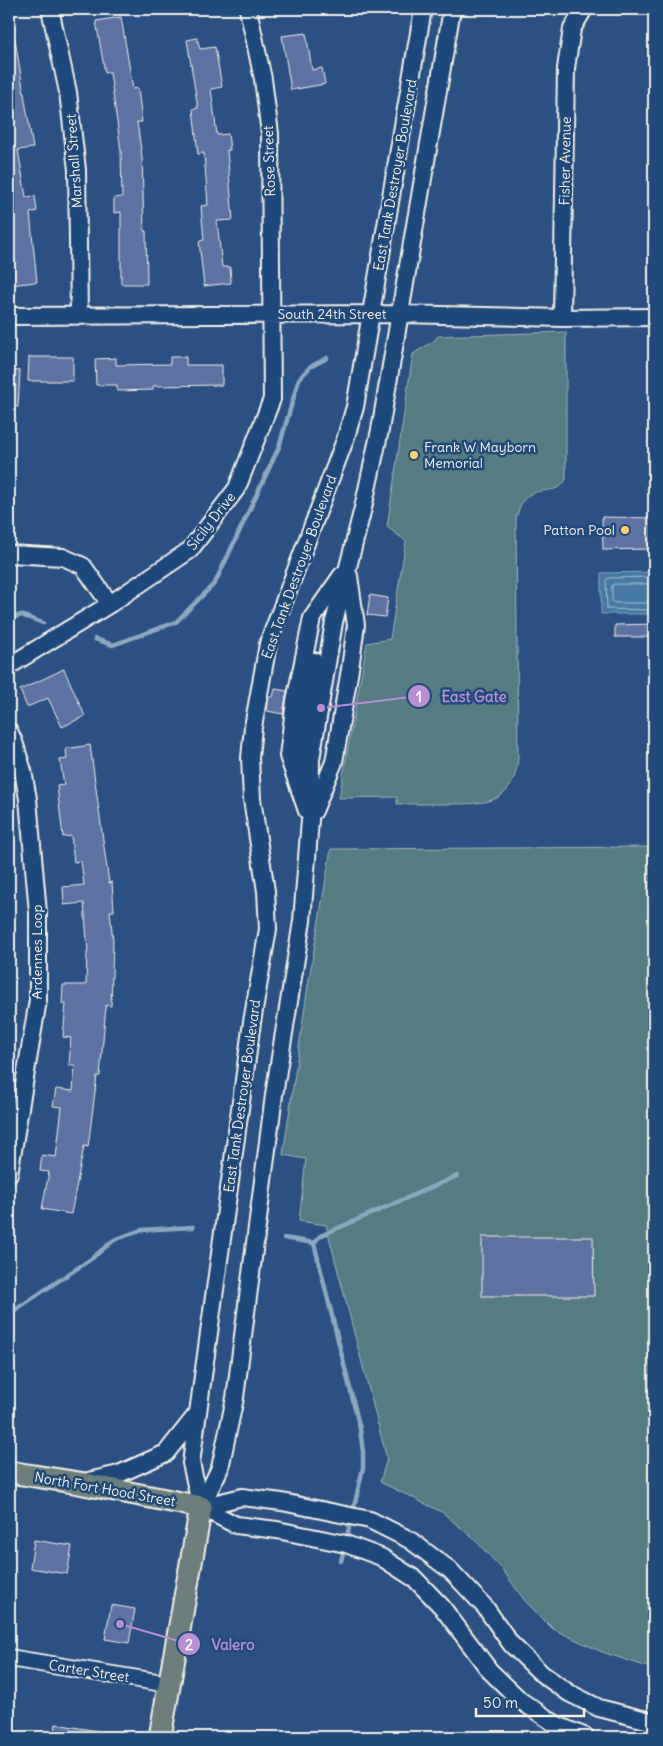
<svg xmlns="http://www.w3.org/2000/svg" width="663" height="1746" font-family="Delius,sans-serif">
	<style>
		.green { fill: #527c83; stroke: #a3b6b6 }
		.water { fill: #4579a2; stroke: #8ba9be }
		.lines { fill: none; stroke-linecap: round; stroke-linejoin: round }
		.shore { stroke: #aec1cc; stroke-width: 1 }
		.stream { stroke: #8ba9be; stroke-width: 4.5 }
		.building { fill: #5b72a0; stroke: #f4f1e8 }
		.minor-casing { stroke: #f4f1e8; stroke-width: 20 }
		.major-casing { stroke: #f4f1e8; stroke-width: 25 }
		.minor { stroke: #1f4a7a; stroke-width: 16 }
		.major { stroke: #6c7f7c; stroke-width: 21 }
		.poi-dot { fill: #ffd166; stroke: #1f4a7a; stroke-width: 2 }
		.labels { text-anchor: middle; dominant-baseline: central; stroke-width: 5; stroke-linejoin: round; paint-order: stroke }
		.street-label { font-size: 14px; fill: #f4f1e8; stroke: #1f4a7a }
		.poi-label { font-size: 14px; fill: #f4f1e8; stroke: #1f4a7a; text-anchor: start }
		.leader { fill: none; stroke: #b88ed4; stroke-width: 2 }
		.callout-dot { fill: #b88ed4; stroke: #1f4a7a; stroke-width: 2 }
		.mark-label { font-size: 15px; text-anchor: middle; font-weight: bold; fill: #fff }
		.callout-label { font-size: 15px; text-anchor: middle; font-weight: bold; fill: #b88ed4; stroke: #1f4a7a; stroke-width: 5; stroke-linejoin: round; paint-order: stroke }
	</style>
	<rect width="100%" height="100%" fill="#2a5181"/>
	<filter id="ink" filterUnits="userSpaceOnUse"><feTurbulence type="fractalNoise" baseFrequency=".02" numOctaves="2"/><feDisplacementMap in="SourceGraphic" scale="10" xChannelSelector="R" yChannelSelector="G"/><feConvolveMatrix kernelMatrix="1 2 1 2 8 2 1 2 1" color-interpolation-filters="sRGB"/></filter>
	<g filter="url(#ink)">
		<path class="green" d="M566,332v147c-9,19 -31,4 -44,23 -3,5 -4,11 -6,16l2,240c-4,44 -28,46 -66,46 -18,0 -36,0 -55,0v-7l-58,1 28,-155 23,-4 16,-98 -19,-14 26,-173 21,-13 4,-5z
			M654,847v822l-52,-17 -49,-23 -28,-28 -23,-32 -27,-29 -33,-28 -62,-30 7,-23 -61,-234 -27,-4 7,-62 -23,-4 26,-176 22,-130z"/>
		<path class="water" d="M654,572v42h-53v-41z"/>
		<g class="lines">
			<path class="shore" d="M654,577l-46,1 -2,2 1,29 47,1
				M654,584h-40l-2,2v15l2,2h40"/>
			<path class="stream" d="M9,619l12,-4 22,8
				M95,639l18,6 63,-23 39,-39 64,-136 20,-68 11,-12 17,-9
				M284,1238l30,5 46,186 3,23v16l-9,39
				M314,1243l6,-7 137,-60
				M9,1314l82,-55 23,-19 27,-10 52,-3
				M347,1536l3,-12
				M341,1561l2,-8"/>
		</g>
		<path class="building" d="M121,17l12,72 5,-1 4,34h-5l5,35 2,74h2l1,53h-26v-72l-7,1v-15l8,-1 -1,-46 -11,-79 -5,1 -9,-52z
			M306,33l6,37 10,-2 3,16 -34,6 -9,-54z
			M197,38l3,11 15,-2 7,40 -11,2 6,46 11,-1 2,16h-3l6,70 -16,1 5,46h8l1,16 -27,3 -5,-45 5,-1 -3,-34 7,-1 -4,-52 -6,1 -5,-45 5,-1 -11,-68z
			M15,40l18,108 -15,2 8,47 9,-1 2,15 -7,2 7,69 -28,3v-244z
			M29,357h44v24h-45z
			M170,357h16v8h36v20l-69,1v4l-36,1v-6h-21l-1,-26 21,-1v7l54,-1z
			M9,370l11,1 -2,36 -9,-1z
			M602,517l52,1v27h-6v4l-45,1z
			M370,595l18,3 -3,19 -18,-2z
			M654,624v13h-39v-12z
			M64,669l21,47 -23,11 -14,-29 -21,9 -7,-17z
			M275,689l12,2 -4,23 -16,-3 2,-14h4z
			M90,745l19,138 3,-1 2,29h-4l3,30 -2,65 -5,-1 -6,71h-3l-9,71 -4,-1 -13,68 -29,-5 7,-37 -9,-1 2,-16 14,2 6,-50 -9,-1 3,-17 17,2 2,-26h-6l2,-27 -8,-1 3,-33h-4l1,-19h23l1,-33h1l-4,-49 -20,2 -1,-18 21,-2 -3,-24 -7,1 -3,-26 -8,1 -6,-51 7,-1 -4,-25 7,-1 -1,-10z
			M482,1237h111l1,59h-112z
			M34,1540l38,6 -5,28 -37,-6z
			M111,1605l24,4 -6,34 -24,-4z
			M56,1724l41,7v6h-43z"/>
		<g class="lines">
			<g class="minor-casing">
				<path id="minor" d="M50,9l18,83 9,78 2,145
					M9,316l391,-2 162,4 92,-1
					M562,318l4,-250 6,-39 12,-20
					M9,554l54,3 20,9 27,38
					M9,666l101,-62 80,-54 47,-62 35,-89 -2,-265 -7,-55 -15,-70
					M9,731l5,11 9,29 5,28 10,114v87l-29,174
					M303,778l-3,-20 14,-97
					M307,811l-19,-55 7,-55 17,-83 30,-43
					M314,811l20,-49 16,-93 6,-44 -7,-49
					M84,1482l35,-8 47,-21 31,-39
					M201,1507l-10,-44 61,-441 16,-93 -2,-38 -14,-92 -2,-41 3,-31 15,-83 77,-204 10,-33 68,-398
					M201,1507l19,-39 15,-70 39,-303 28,-174 8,-101 1,-61 23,-137 29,-114 17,-78 72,-421
					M201,1507l41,-10 40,5 88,18 40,20 40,30 35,37 26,37 31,30 27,19 30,15 55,14
					M201,1507l35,18 41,5 69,14 35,13 34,22 27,28 48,64 31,30 36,24 29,12
					M9,1658l160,26"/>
			</g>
			<g class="major-casing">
				<path id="major" d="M9,1472l70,11 122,24 -41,230"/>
			</g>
			<use href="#minor" class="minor"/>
			<use href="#major" class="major"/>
		</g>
	</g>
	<g class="poi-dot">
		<circle cx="414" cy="455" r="5"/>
		<circle cx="625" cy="530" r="5"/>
	</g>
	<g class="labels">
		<g class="street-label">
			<text transform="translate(74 161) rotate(-94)">Marshall Street</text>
			<text transform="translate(269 161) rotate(-92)">Rose Street</text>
			<text transform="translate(565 161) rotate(-89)">Fisher Avenue</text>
			<text transform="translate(395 175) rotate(-80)">East Tank Destroyer Boulevard</text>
			<text x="332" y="314">South 24th Street</text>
			<text transform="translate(211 521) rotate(-52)">Sicily Drive</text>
			<text transform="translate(299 567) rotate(-70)">East Tank Destroyer Boulevard</text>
			<text transform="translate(37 952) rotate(-90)">Ardennes Loop</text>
			<text transform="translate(242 1096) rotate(-82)">East Tank Destroyer Boulevard</text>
			<text transform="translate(105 1489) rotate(10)">North Fort Hood Street</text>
			<text transform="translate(89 1671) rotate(9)">Carter Street</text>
		</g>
		<g class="poi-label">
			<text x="424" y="447">Frank W Mayborn<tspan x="424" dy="16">Memorial</tspan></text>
			<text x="615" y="530" text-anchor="end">Patton Pool</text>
		</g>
	</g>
	<path class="leader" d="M321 708L419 696M120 1624L189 1644"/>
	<g class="callout-dot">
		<circle cx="321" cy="708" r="5"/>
		<circle cx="120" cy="1624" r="5"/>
		<circle cx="419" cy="696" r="12"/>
		<circle cx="189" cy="1644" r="12"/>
	</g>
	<g class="mark-label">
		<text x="419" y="702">1</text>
		<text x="189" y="1650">2</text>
	</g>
	<g class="callout-label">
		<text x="474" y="702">East Gate</text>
		<text x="233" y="1650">Valero</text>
	</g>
	<rect width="663" height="1746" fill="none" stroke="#1f4a7a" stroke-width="30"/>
	<rect x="15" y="15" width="633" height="1716" fill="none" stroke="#f4f1e8" stroke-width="2" filter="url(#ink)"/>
	<path d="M476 1708v8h108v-8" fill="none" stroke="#f4f1e8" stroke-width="2.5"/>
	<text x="483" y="1708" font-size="15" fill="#f4f1e8" stroke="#1f4a7a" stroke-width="4" paint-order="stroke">50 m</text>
</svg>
